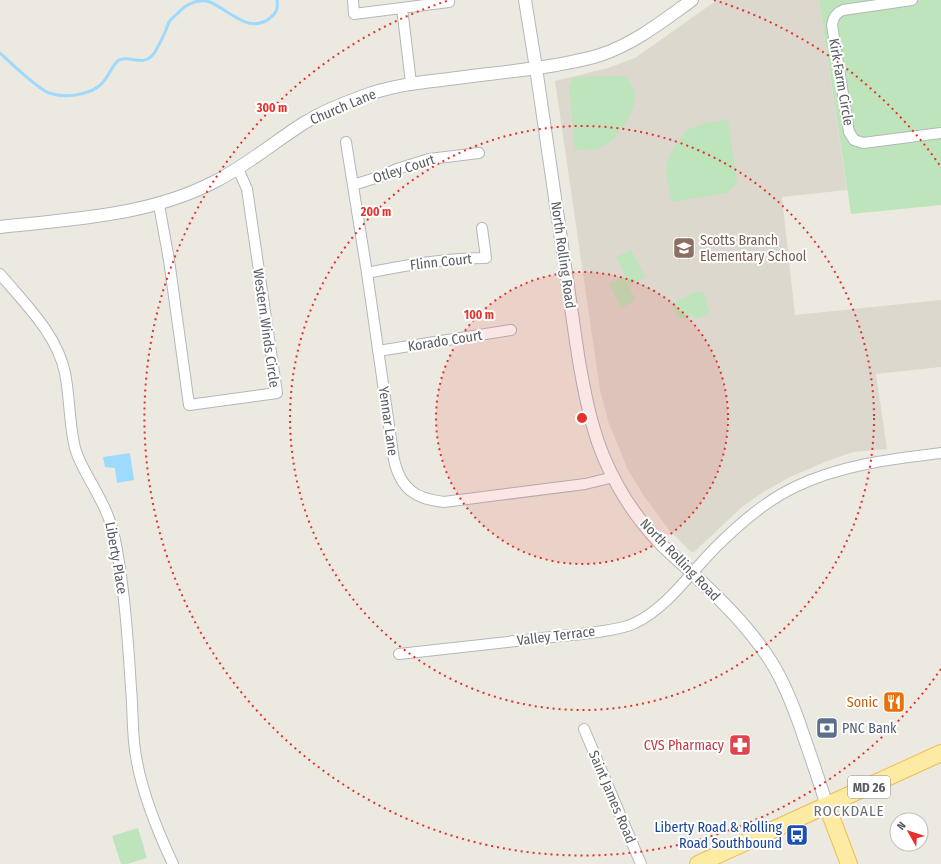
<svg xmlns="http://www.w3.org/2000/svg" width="941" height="864" font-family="'Fira Sans Condensed',sans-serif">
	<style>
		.education { fill: #dcd8ce }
		.green { fill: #bee4bc }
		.water { fill: #9ed9fe }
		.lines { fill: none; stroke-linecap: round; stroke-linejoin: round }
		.stream { stroke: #9ed9fe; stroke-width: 3 }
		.minor-casing { stroke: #b3b7bb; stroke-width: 12 }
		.tertiary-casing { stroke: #b3b7bb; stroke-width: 14 }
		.primary-casing { stroke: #f0bd55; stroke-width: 18 }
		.minor { stroke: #fff; stroke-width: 10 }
		.tertiary { stroke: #fff; stroke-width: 12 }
		.primary { stroke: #feeba3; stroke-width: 16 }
		.ring { fill: none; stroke: #e8302b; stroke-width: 2; stroke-dasharray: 2 4 }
		.labels { text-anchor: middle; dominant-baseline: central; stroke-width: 4; stroke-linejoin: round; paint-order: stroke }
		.shield { fill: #fff; stroke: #8b8e90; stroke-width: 1 }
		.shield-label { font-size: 13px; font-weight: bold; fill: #595d61 }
		.street-label { font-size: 14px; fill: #595d61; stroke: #fff }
		.education-label { font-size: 14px; fill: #785e54; stroke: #fff; text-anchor: start }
		.food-label { font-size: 14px; fill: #c56008; stroke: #fff; text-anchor: end }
		.service-label { font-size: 14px; fill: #4e5e75; stroke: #fff; text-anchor: start }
		.health-label { font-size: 14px; fill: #be3a42; stroke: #fff; text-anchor: end }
		.transit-label { font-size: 14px; fill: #164399; stroke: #fff; text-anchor: end }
		.neighbourhood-label { font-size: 15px; letter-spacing: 1px; fill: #6a6f73; stroke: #fff }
		.centre { fill: #e8302b; stroke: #fff; stroke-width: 2 }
		.ring-label { font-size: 12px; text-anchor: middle; font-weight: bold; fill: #e8302b; stroke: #fff; stroke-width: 4; stroke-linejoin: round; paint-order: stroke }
	</style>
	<rect width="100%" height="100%" fill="#ece9e0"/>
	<path class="education" d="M717,0h102l28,190 -65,7 13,118 146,-15v67l-65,7 11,75 -34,3 -28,10 -35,15 -27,15 -21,15 -48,45h-3l-22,-22 -25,-34 -16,-26 -20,-49 -8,-31 -45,-309 53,-13 27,-10z"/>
	<path class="green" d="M819,0h122v205l-90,9z
		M626,76c3,5 8,11 9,17 2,17 -16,44 -30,52 -9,6 -20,5 -30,5l-6,-65 5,-8z
		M728,120l9,63 -10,10 -55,9 -6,-29 2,-15 8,-14 11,-14 21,-8z
		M631,250l14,27 -15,8 -14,-28z
		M624,277l12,23 -15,8 -12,-24z
		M698,291l6,2c3,6 2,12 5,18l-1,3 -13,5 -3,-4 -10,4 -5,-2 -4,-10 1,-5z
		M138,828l9,30 -20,6h-6l-9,-28z"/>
	<path class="water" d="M130,453l4,27 -17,3 -2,-15 -10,-1 -2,-10z"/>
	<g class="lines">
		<path class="stream" d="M0,53c10,9 38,36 49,40 15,5 37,3 50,-7 9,-6 13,-22 20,-26 11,-6 25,9 36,-8 4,-7 8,-15 11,-22 1,-3 2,-6 3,-8 3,-5 8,-7 11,-11 3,-3 6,-6 10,-7 6,-3 14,-4 20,-2 19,8 39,33 60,16 7,-5 8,-10 7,-18"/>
		<g class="minor-casing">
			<path id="minor" d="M353,0l1,14 95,-12v-2
				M912,0l-69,10c-7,3 -10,7 -11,15l17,107 5,8 9,3 78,-10
				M402,8l9,75
				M346,142l21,131 27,187c7,29 21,39 50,42l141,-18 29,-7
				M353,185l29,-9 15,-7 32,-10 50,-6
				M159,205l10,55 20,145 88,-12 -30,-204 -9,-20
				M367,273c40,-8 79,-15 119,-15l-4,-30
				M0,274c25,30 57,60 65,99 5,25 4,51 10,75 5,18 17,34 25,51 9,16 14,33 17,51 8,45 11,92 14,138 2,20 1,42 4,62 5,38 22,80 38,114
				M378,351l133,-21
				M399,654c54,-6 108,-12 162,-18 19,-2 58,-5 74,-13 32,-15 56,-51 81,-76 23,-23 49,-46 79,-60 45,-22 96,-28 146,-34
				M584,729l57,135"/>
		</g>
		<g class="tertiary-casing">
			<path id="tertiary" d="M525,0l11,68 42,287c4,24 8,47 15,71 11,41 35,83 65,115 10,11 22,20 33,31 28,26 58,55 79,88 15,23 25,50 34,77 8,23 16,46 23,69
				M0,227c72,-8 148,-11 214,-45 32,-16 60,-40 90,-59 21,-13 45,-22 68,-30 25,-8 51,-11 77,-14 36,-5 72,-8 107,-14 15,-3 29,-5 44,-10 34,-11 63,-34 92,-55"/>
		</g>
		<g class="primary-casing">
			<path id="primary" d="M827,806l22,58
				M698,864l243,-111"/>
		</g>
		<use href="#minor" class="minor"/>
		<use href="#tertiary" class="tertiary"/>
		<use href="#primary" class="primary"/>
	</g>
	<circle cx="582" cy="418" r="146" fill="#e8302b" fill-opacity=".12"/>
	<g class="ring">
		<circle cx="582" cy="418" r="146"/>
		<circle cx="582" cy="418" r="292"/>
		<path d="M941 669A438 438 0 1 1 450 0M714 0A438 438 0 0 1 941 167"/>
	</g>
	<defs>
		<g id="school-square" transform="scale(1.15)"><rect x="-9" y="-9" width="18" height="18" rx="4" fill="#8d6e63" stroke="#fff"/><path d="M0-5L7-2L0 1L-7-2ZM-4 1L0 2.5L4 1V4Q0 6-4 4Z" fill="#fff"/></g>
		<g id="restaurant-square" transform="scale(1.15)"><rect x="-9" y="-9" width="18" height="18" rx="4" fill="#e8710a" stroke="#fff"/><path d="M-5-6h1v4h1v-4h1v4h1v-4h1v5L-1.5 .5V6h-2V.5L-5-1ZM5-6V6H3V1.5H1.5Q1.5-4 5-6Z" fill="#fff"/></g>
		<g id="bank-square" transform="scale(1.15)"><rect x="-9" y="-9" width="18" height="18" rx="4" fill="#5c6f8a" stroke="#fff"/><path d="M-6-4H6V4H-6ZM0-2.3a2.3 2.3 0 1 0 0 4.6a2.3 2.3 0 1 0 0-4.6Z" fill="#fff"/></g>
		<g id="pharmacy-square" transform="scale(1.15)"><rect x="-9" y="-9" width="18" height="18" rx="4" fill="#e0444e" stroke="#fff"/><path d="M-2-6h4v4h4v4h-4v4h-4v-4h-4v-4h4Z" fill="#fff"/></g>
		<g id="bus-square" transform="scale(1.15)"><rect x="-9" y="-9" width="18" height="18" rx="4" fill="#1a4fb4" stroke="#fff"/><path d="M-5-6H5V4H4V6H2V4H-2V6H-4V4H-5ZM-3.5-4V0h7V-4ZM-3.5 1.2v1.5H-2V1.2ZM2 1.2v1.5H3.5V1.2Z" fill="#fff"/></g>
	</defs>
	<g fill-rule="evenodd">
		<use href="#school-square" x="684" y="248"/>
		<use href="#restaurant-square" x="894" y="702"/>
		<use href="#bank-square" x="827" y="728"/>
		<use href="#pharmacy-square" x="740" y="745"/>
		<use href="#bus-square" x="797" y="835"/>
	</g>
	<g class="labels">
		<rect class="shield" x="848" y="776" width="42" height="22" rx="3"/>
		<g class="shield-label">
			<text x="869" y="787">MD 26</text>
		</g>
		<g class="street-label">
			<text transform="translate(841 82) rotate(80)">Kirk Farm Circle</text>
			<text transform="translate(343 107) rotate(-23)">Church Lane</text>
			<text transform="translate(404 169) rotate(-18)">Otley Court</text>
			<text transform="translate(563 255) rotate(82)">North Rolling Road</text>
			<text transform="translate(441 262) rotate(-6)">Flinn Court</text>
			<text transform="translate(266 328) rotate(82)">Western Winds Circle</text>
			<text transform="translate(445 341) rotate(-9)">Korado Court</text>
			<text transform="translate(388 421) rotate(82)">Yennar Lane</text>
			<text transform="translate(116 558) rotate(80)">Liberty Place</text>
			<text transform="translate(680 560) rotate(46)">North Rolling Road</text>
			<text transform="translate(556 636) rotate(-7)">Valley Terrace</text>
			<text transform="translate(612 797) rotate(67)">Saint James Road</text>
		</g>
		<g class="education-label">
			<text x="700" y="240">Scotts Branch<tspan x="700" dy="16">Elementary School</tspan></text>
		</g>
		<g class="food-label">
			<text x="878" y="702">Sonic</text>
		</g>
		<g class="service-label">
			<text x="842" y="728">PNC Bank</text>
		</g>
		<g class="health-label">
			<text x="724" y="745">CVS Pharmacy</text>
		</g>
		<g class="transit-label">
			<text x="782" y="827">Liberty Road &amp; Rolling<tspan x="782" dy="16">Road Southbound</tspan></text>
		</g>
		<g class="neighbourhood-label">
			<text x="849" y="811">ROCKDALE</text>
		</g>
	</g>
	<circle cx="582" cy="418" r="6" class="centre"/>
	<g class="ring-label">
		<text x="272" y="112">300 m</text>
		<text x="376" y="216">200 m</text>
		<text x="479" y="319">100 m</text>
	</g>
	<g transform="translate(909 832) rotate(309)"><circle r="19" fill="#ffffff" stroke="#bdbec0"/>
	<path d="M0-3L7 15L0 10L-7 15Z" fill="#e8302b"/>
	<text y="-6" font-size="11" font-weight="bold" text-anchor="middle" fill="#595d61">N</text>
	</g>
</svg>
